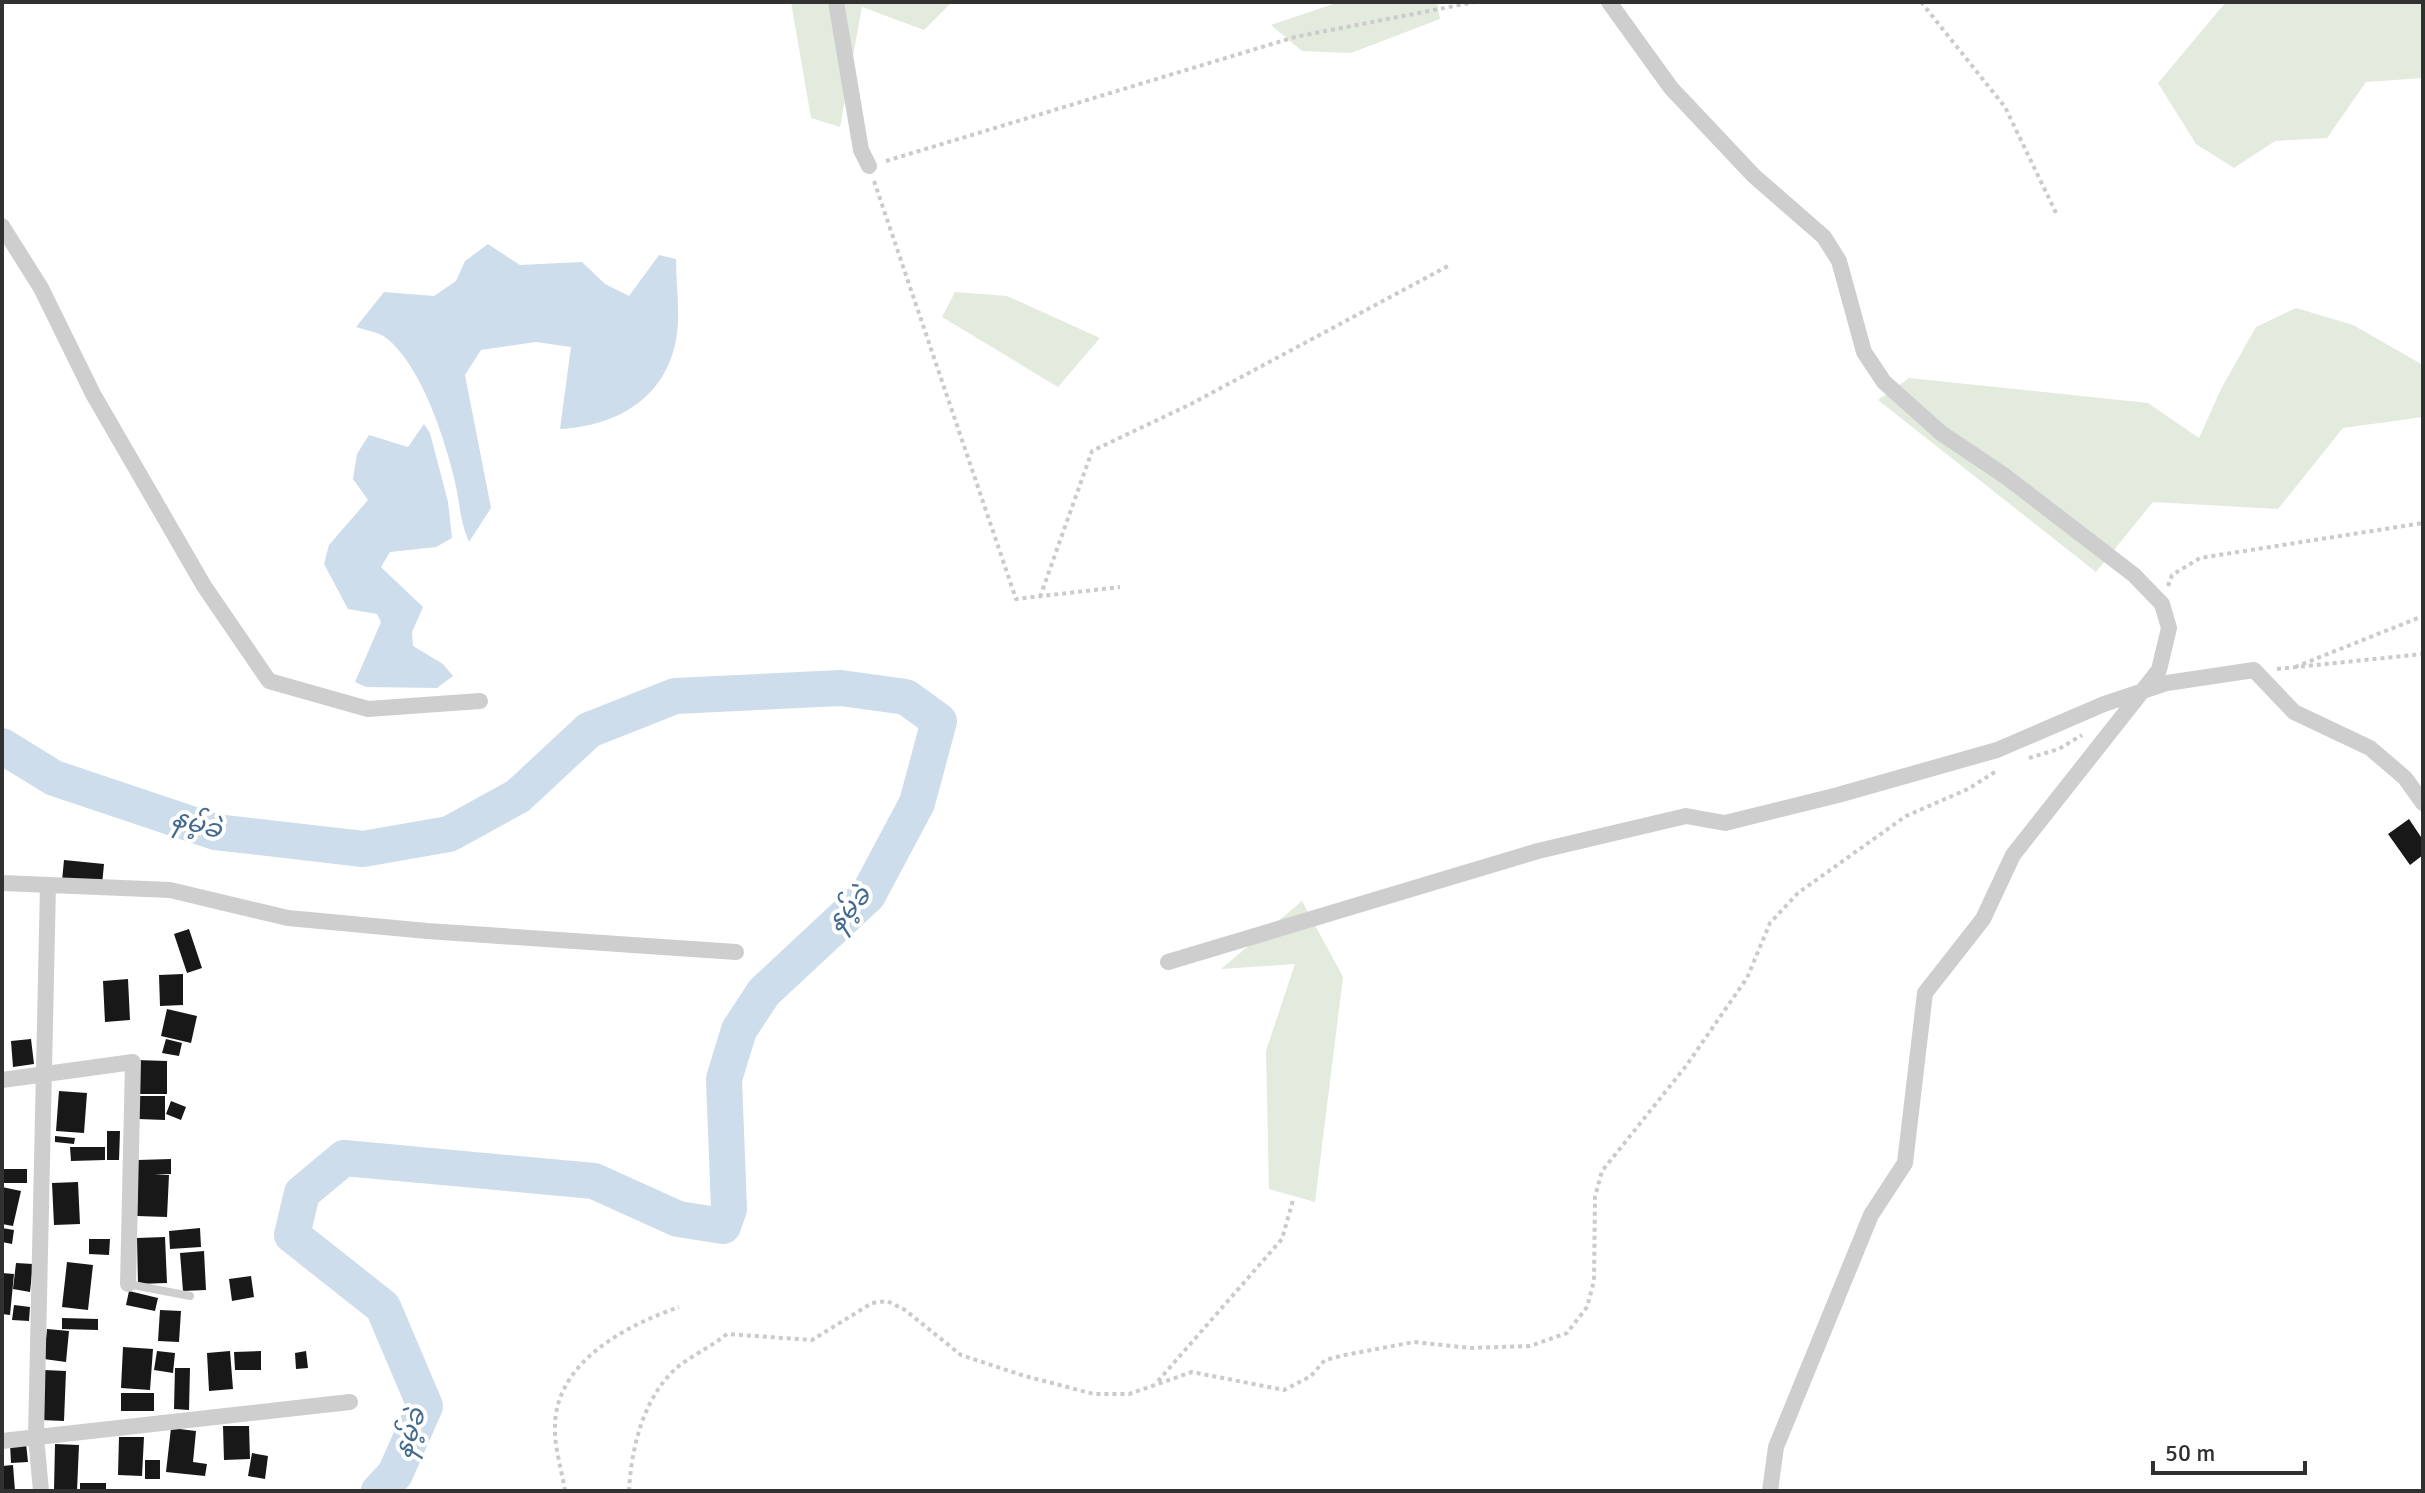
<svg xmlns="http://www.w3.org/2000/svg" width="2425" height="1493" font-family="Signika,'Noto Sans Myanmar',sans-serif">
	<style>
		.green { fill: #e3eade }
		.water { fill: #ceddeb }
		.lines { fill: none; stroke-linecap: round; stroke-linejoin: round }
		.river { stroke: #ceddeb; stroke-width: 36 }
		.building { fill: #181818 }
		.path { stroke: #cbcbcb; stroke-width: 4; stroke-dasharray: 4 4; stroke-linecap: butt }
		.service { stroke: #cecece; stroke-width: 8 }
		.minor { stroke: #cecece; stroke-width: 16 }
		.labels { text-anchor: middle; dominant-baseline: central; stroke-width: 8; stroke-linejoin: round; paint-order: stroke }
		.water-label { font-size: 26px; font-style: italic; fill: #446b8f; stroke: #fff }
	</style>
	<rect width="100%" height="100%" fill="#fff"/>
	<path class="green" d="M791,2h161l-28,28 -62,-23 -22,120 -29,-9z
		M1339,2h98l3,17 -89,34 -49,-2 -31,-26z
		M2226,2h197v76l-57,4 -39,56 -52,3 -41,27 -38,-24 -38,-61z
		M955,292l52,4 93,42 -42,49 -116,-70z
		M2296,308l57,17 70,40v52l-80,11 -65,81 -125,-7 -57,70 -218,-172 31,-22 239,25 51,35 22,-49 35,-62z
		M1302,901l41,76 -28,225 -46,-13 -3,-138 29,-87 -74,5z"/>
	<path class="water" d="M488,244l32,21 62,-3 23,22 24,12 30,-41 17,4c0,24 4,51 1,74 -8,63 -58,93 -117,96l11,-82 -35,-5 -55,8 -16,25 26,133 -22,34c-9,-20 -9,-39 -14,-60 -10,-43 -34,-118 -70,-145 -7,-5 -20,-7 -29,-10l28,-35 50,4 22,-15 9,-20z
		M424,424l6,9 18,69 4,36 -16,9 -46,5 -9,15 42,40 -11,25 1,14 30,18 10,12 -16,12 -71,-1 -11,-5 26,-60 -4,-8 -29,-5 -24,-45 5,-19 39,-45 -15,-21 4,-25 12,-19 39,12z"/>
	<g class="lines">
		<path class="river" d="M2,746l52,32 161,54 148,17 86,-15 69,-38 71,-66 86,-34 166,-8 65,9 33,24 -22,82 -49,92 -104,97 -25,38 -15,49 5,130 -6,17 -45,-7 -84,-38 -250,-23 -42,35 -10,42 91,72 42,99 -30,68 -16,17"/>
	</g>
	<path class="building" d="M2409,819l14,21v15l-13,10 -22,-31z
		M64,860l40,4 -2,21 -40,-4z
		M189,929l13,39 -15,5 -13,-39z
		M183,974v31l-23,1 -1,-31z
		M128,979l2,41 -25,2 -2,-41z
		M167,1009l30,7 -6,27 -30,-7z
		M31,1039l3,25 -21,3 -2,-26z
		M166,1039l16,4 -3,13 -17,-3z
		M136,1060l31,1v33h-31z
		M59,1091l28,2 -3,40 -28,-2z
		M139,1096h26v24l-27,-1z
		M171,1101l15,6 -5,13 -15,-6z
		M107,1131h13l-1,29h-12z
		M55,1136l20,2 -1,6 -19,-2z
		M70,1147h35v13l-34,1z
		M171,1159v15h-17l15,1 -2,42 -30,-1 1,-56z
		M2,1169h25v14h-25z
		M78,1182l2,42 -26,1 -2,-42z
		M2,1187l19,4 -8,35 -11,-2z
		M2,1228l12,2 -2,14 -10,-2z
		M200,1228l1,19 -31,2 -1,-18z
		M165,1237l2,46 -29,1 -1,-46z
		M89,1239h21l-1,16 -20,-1z
		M204,1251l2,39 -23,1 -3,-38z
		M67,1262l26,3 -5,45 -26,-3z
		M16,1263l17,1 -3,28 -17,-3z
		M2,1273l12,1 -4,41 -8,-1z
		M251,1276l3,21 -22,4 -3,-22z
		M129,1291l29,7 -3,13 -29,-6z
		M14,1305l16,2 -1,14 -17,-1z
		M160,1310l21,1 -2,31 -21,-1z
		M62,1318l36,1v11l-36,-1z
		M47,1329l22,2 -3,31 -22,-3z
		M123,1347l30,2 -3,41 -29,-2z
		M157,1351l18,2 -2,20 -19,-3z
		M230,1351l3,38 -24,2 -2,-38z
		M261,1351v19h-26l-1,-18z
		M306,1351l2,17 -12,1 -1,-16z
		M175,1368h15l-1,42 -15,-1z
		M44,1370l22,1 -2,50 -23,-1z
		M121,1393h33v18h-33z
		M223,1426h26l1,33 -26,1z
		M171,1428l25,3 -3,31 14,2 -2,12 -39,-4z
		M119,1437h25l-2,39 -24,-1z
		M26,1443l2,19 -17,1 -1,-19z
		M55,1444l24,1 -2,46 -23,-1z
		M252,1453l16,3 -3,23 -17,-3z
		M145,1460h15v19h-15z
		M13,1465l2,26h-13v-25z
		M80,1483h26v8h-26z"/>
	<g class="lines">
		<path class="path" d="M1921,2l84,105 52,108
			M886,161l409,-124 180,-35
			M874,181l142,418 104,-12
			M2168,586l4,-11 28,-17 223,-35
			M1040,597l52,-146 99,-47 257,-138
			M2295,667l128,-51
			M2277,669l146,-15
			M2029,758l30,-9 23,-14
			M1158,1381l124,-142 11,-39
			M565,1491c-3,-20 -10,-41 -10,-61 -2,-67 70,-104 124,-123
			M629,1491c2,-43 15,-97 51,-126 15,-11 32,-19 47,-31l85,6 60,-37 15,-2 18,9 56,45 64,21 69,18h35l63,-22 92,18 27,-14 14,-16 20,-5 69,-13 57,6 59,-2 37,-13 20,-26 7,-26 1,-84 7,-26 84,-105 61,-88 23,-55 28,-30 108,-77 62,-27 30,-19"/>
		<path class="service" d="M128,1284l62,12"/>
		<path class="minor" d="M836,2l25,148 8,16
			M1609,2l62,86 83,88 70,61 15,24 25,91 20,30 57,51 64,43 129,99 28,29 7,24 -10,42 -146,185 -30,64 -58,74 -20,170 -34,52 -95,232 -6,44
			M2,226l39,62 52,106 111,192 65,95 99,28 112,-8
			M2,883l168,7 118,28 139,13 309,21
			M1168,962l370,-111 148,-35 39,7 113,-28 159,-45 107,-46 63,-21 87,-13 40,42 76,36 35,30 18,25
			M2,1080l131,-18 -5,222
			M2,1441l348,-39
			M41,1491l-5,-54 12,-552"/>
	</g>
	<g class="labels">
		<g class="water-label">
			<text transform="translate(197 824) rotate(16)">နမ့်ခဲ</text>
			<text transform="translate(849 909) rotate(-47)">နမ့်ခဲ</text>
			<text transform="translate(410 1433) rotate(-71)">နမ့်ခဲ</text>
		</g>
	</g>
	<rect width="2425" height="1493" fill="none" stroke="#313131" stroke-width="8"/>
	<path d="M2153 1461v12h152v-12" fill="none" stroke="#313131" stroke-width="4"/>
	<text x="2165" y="1461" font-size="24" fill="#313131" stroke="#ffffff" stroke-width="6" paint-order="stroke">50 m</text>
</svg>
